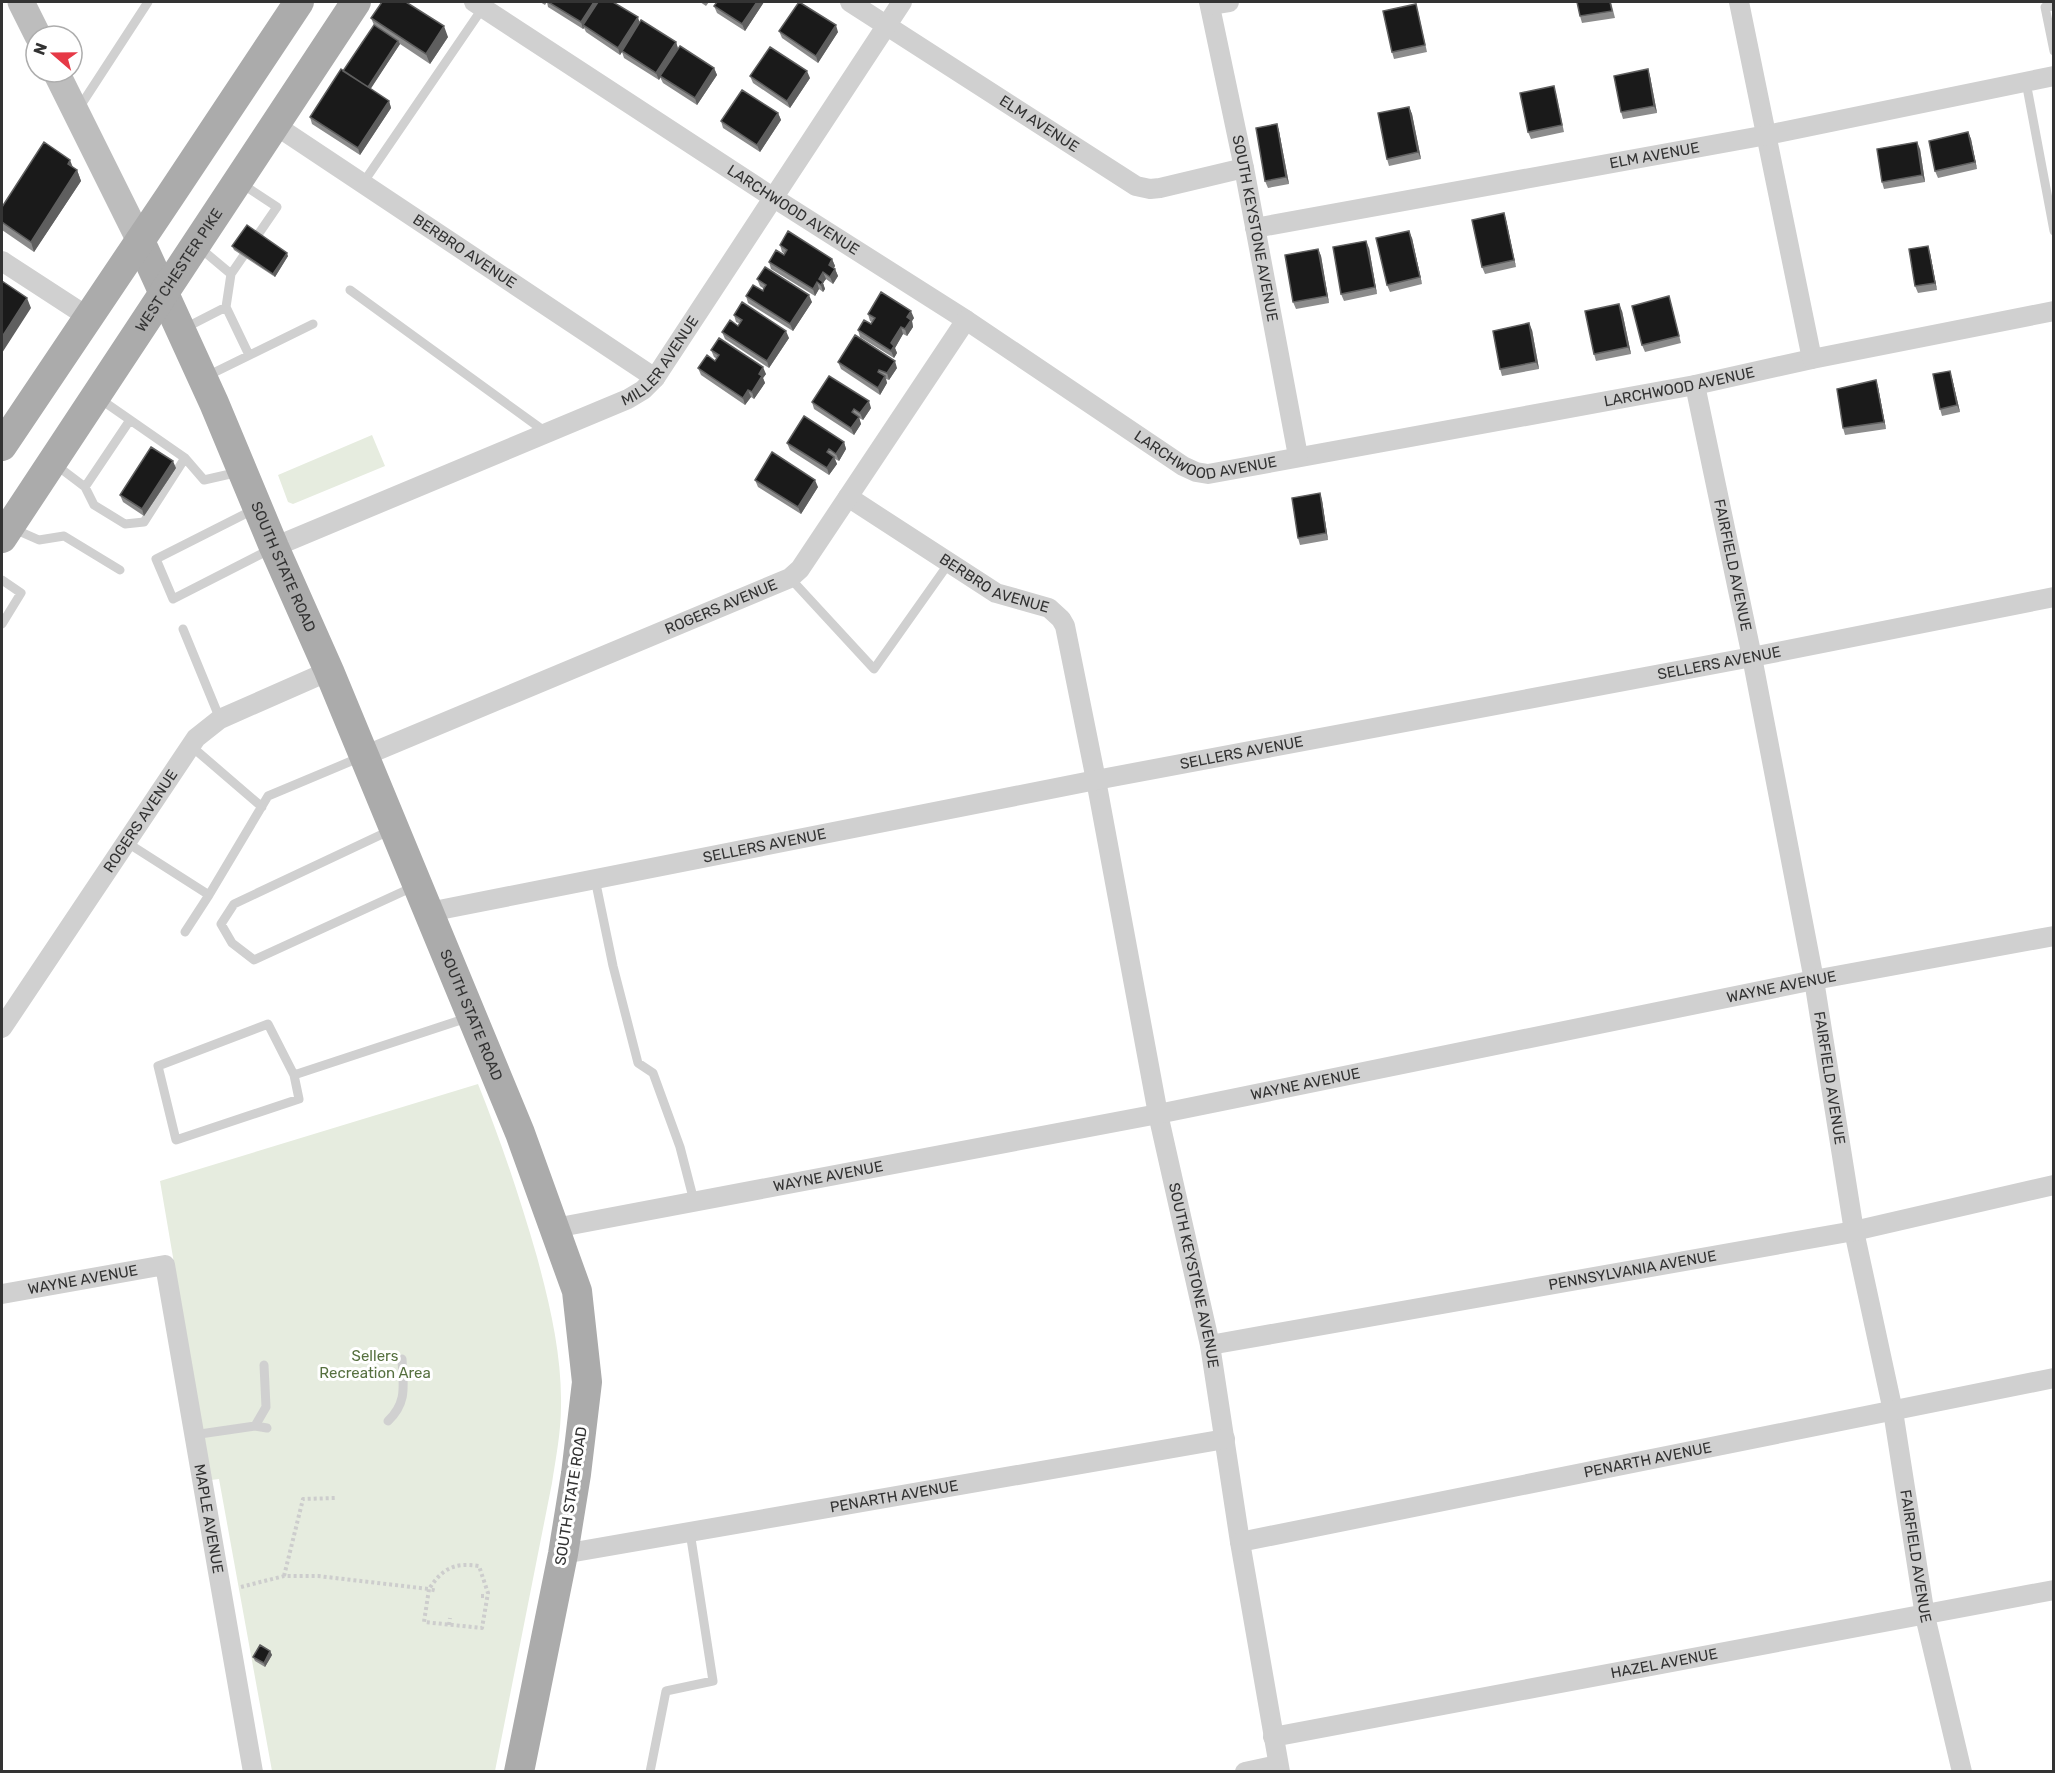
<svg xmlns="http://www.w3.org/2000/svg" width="2055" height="1773" font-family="Rubik,sans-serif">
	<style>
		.green { fill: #e6ecdf }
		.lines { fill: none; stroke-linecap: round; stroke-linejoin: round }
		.path { stroke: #cdcdcd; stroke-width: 4; stroke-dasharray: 3 3; stroke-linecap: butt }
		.lane { stroke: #d0d0d0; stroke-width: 9 }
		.street { stroke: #d0d0d0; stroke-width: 20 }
		.secondary { stroke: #bdbdbd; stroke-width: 27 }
		.primary { stroke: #ababab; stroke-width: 30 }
		.wall { fill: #8c8c8c }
		.shaded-wall { fill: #5f5f5f }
		.building { fill: #1a1a1a; stroke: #5f5f5f; stroke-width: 1.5 }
		.labels { text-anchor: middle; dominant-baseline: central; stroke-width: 6; stroke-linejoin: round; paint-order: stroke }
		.street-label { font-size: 15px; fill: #333; stroke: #fff }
		.park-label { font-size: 15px; fill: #56703f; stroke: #fff }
	</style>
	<rect width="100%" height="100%" fill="#fff"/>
	<path class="green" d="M372,435l13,31 -92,38 -5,-2 -10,-27z
		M478,1084c23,57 42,114 59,173 13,48 25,99 24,149 0,26 -5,51 -9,77l-57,288h-223l-53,-292 -8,1 -51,-299z"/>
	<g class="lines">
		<path class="path" d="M284,1576l19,-77 32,-1
			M241,1587l43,-11h34l111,13c13,-20 25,-27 50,-23l9,27 -6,35 -58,-6 5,-33 8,2
			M481,1596h6
			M449,1625l1,-7"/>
		<path class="lane" d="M2054,6l-9,1 9,44
			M2026,82l28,149
			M79,108l69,-106
			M363,183l121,-177
			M200,248l31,26 -5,33 23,48
			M231,274l46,-67 -35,-23
			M350,290l197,143
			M185,328l41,-21
			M205,377l108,-53
			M100,399l85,59 19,22 35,-8
			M130,420l-45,67 9,18 31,19 19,-2 41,-64
			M56,465l29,22
			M255,509l-99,50 17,40 98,-50
			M14,529l25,11 25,-4 56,34
			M790,578l84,91 75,-106
			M2,580l19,13 -19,31
			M183,629l37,90
			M191,746l71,61
			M391,830l-157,74 -13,20 11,19 22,17 159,-73
			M126,842l83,53 -24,37
			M595,879l18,87 25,97 15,10 27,74 14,54
			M209,895l59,-99 93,-39
			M294,1075l-26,-51 -110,42 18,74 123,-41 -5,-24 173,-57
			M264,1365l2,42 -11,19 12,2
			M388,1421c20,-19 15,-36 14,-62
			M193,1435l62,-9
			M650,1772l16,-81 47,-10 -23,-149"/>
		<g class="street">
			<path id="s1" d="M474,2l300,196 192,122 217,146 13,6 12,2 487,-89 117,-26 242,-48"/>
			<path id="s2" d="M850,2l286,184 14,3 10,-1 84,-20"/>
			<path id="s3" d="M1209,2l35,166 54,288"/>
			<path d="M1739,2l73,357"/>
			<path d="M1210,5l19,-3"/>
			<path id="s4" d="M275,125l380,253"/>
			<path id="s5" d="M1255,228l512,-93 287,-59"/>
			<path d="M2,261l86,56"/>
			<path id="s6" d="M1695,385l57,272 62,323 40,251 39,180 32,205 37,156"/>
			<path id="s7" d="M848,497l148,96 53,15 12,11 4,7 31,154 62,334 52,231 30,197 40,230"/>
			<path id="s8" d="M274,547l354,-148 15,-9 12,-12 247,-376"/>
			<path id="s9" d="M364,756l426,-178 10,-9 166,-249"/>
			<path id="s10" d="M429,912l667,-132 656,-123 302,-60"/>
			<path id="s11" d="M2,1028l194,-290 24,-19 109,-48"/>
			<path id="s12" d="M555,1228l603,-114 656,-134 240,-44"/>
			<path id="s13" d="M2,1294l163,-29c28,169 59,338 88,507"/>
			<path id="s14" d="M1210,1345l644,-114 200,-46"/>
			<path id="s15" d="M1240,1542l814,-164"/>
			<path id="s16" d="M563,1554l662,-115"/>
			<path id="s17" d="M1273,1737l781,-147"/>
			<path d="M1245,1772l33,-7"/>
		</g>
		<path class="secondary" d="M21,2l17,34
			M56,72l84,169"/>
		<g class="primary">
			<path id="s18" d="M140,241l74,162 60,144 55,124 191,462 57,158 10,91 -11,92 -13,80 -44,218"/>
			<path d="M2,446l168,-250 129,-194"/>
			<path id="s19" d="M2,538l354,-536"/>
		</g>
	</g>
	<path class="wall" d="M540,2h73l27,21 36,19 2,6 36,20 3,7 -20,30 -34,-22 -3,-6 -1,3 -35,-22 -2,-6 -2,3 -34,-23 -2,-4 -1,1 -35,-22 -1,-5 -2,3z
		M700,2h9l-3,4z
		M717,2h47l-19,29 -28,-18 -3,-7z
		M1577,2h34l4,16 -33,5 -2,-7z
		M1418,11l9,41 -33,7 -2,-7z
		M371,18l77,19 -18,27 -30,-20 -30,45 19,12 2,7 -31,47 -48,-31 -2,-7 33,-46 31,-46z
		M779,31l59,1 -20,31 -36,-25z
		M1648,69l2,7 7,37 -34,6 -2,-7z
		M750,76l60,2 -20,30 -37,-25z
		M1556,93l8,39 -33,7 -3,-7z
		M1409,107l3,7 9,45 -32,7 -2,-7z
		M778,113l3,7 -21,32 -37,-24 -2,-7z
		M1277,124l2,7 10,53 -21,4 -3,-7z
		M1968,132l3,7 6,30 -39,9 -3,-7z
		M1920,149l5,33 -41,7 -2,-7z
		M73,168l4,2 4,11 -47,71 -32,-22v-23z
		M1504,213l2,7 10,47 -31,7 -3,-7z
		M1412,238l10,46 -32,8 -3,-7z
		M780,245l52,14 3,7 -1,2 1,1 3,7 -5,8 -7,-5 -3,4 2,6 -2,3 -4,-3 -4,7 -44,-27 -2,-7 15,-7 1,-1 -3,-2z
		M232,246l56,10 -13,21 -41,-27z
		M1369,248l8,46 -33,7 -3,-7z
		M1318,249l3,7 8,47 -33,6 -3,-7z
		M1930,253l7,37 -19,3 -3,-7z
		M757,279l55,23 -19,29 -45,-28 -2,-7 17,-5 1,-2 -4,-3z
		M1671,303l10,40 -36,9 -3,-7z
		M1622,311l9,43 -35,7 -2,-7z
		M868,314l46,4 -2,3 1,6 -6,9 -4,-2 -8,14 2,5 -3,5 -34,-21 -2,-7 13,-6 1,-2 -2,-1z
		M734,315l55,23 -20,30 -44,-29 -3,-7 16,-6 2,-2 -4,-2z
		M1532,330l7,39 -37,7 -2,-7z
		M711,350l55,24 -3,4 2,5 -11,16 -3,-2 -6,8 -44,-30 -3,-7 17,-7 2,-2 -3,-2z
		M838,362l59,6 -8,12 -3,-1 1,4 -7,12 -39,-26z
		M1952,378l8,34 -18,4 -2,-7z
		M1876,380l2,7 8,42 -41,6 -2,-7z
		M812,402l59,6 -8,12 -4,-2 2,6 -7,11 -40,-26z
		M844,442l2,7 -7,12 -4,-2 2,5 -8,11 -39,-25 -3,-7z
		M176,468l-32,48 -21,-14 -3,-7z
		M755,480l63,7 -17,27 -43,-27z
		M1322,500l6,40 -28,5 -2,-7z
		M270,1651l2,4 -7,12 -10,-6 -2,-4z"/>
	<path class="shaded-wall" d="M594,2h7l-18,23 1,3 -1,1 -2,-7z
		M757,2h7l-19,29 -3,-7z
		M638,17l2,7 -20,31 -2,-7z
		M836,25l2,7 -20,31 -2,-7z
		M444,26l4,11 -18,27 -4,-10z
		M398,41l2,3 -32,49 -1,-4z
		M676,42l2,7 -19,31 -3,-7z
		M714,68l3,7 -20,30 -2,-7z
		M1648,69l2,7 7,37 -3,-7z
		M807,71l3,7 -20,30 -3,-7z
		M389,101l2,7 -31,47 -2,-7z
		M1409,107l3,7 9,45 -3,-7z
		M778,113l3,7 -21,32 -3,-7z
		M1277,124l2,7 10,53 -3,-7z
		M1968,132l3,7 6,30 -2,-7z
		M1917,142l3,7 5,33 -3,-7z
		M70,160l4,10 -6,-6z
		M77,170l4,11 -47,71 -3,-10z
		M1504,213l2,7 10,47 -2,-7z
		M1409,231l3,7 10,46 -2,-7z
		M1366,241l3,7 8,46 -2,-7z
		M1928,246l2,7 7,37 -2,-7z
		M1318,249l3,7 8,47 -2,-7z
		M287,253l1,3 -13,21 -2,-3z
		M832,259l3,7 -4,6 -2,-7z
		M835,269l3,7 -5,8 -3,-7z
		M823,272l3,7 -3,4 2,6 -2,3 -4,-13z
		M817,282l2,7 -4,7 -2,-7z
		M809,295l3,7 -19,29 -3,-7z
		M27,298l4,10 -29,45v-16z
		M1619,304l3,7 9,43 -3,-7z
		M911,311l3,7 -2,3 1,6 -6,9 -2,-7 2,-12z
		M1529,323l3,7 7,39 -3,-7z
		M901,327l2,7 -8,14 2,5 -3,5 -3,-7v-8z
		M786,331l3,7 -20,30 -2,-7z
		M895,361l2,7 -8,12 -2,-7z
		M763,367l3,7 -3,4 2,5 -11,16 -2,-7 7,-18z
		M1950,371l2,7 8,34 -3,-7z
		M885,376l2,7 -7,12 -2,-7z
		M1876,380l2,7 8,42 -2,-7z
		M748,390l3,7 -6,8 -2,-7z
		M869,401l2,7 -8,12 -3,-7z
		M859,417l2,7 -7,11 -3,-7z
		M844,442l2,7 -7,12 -3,-7z
		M834,457l3,7 -8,11 -2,-7z
		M173,461l3,7 -32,48 -2,-7z
		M815,480l3,7 -17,27 -3,-7z
		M1320,493l2,7 6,40 -2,-7z
		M270,1651l2,4 -7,12 -1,-4z"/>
	<path class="building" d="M382,2h24l38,24 -18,28 -55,-36z
		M548,2h46l-13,20z
		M598,2h15l25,15 -20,31 -35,-23z
		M717,2h40l-15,22 -28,-18z
		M799,2l37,23 -20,31 -37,-25z
		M1577,2h33l2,9 -32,5z
		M1416,4l9,41 -33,7 -9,-41z
		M641,20l35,22 -20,31 -34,-22z
		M374,25l24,16 -30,46 -25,-16z
		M680,46l34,22 -19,30 -35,-22z
		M770,47l37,24 -20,30 -37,-25z
		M341,69l48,32 -31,47 -48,-31z
		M1648,69l6,37 -33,6 -7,-36z
		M1554,86l8,39 -34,7 -8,-39z
		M742,90l36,23 -21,32 -36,-24z
		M1409,107l9,45 -31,7 -9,-46z
		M1277,124l9,53 -21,4 -9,-53z
		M1968,132l7,30 -40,9 -6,-30z
		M44,142l26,18 -2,4 9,6 -46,72 -29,-20v-15z
		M1917,142l5,33 -40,7 -5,-33z
		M1504,213l10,47 -32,7 -10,-47z
		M247,225l40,28 -14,21 -41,-28z
		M788,231l44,28 -3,6 6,4 -5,8 -7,-5 -4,7 4,3 -2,3 -4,-3 -4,7 -44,-27 7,-12 8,5 3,-5 -7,-5z
		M1409,231l11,46 -33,8 -11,-47z
		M1366,241l9,46 -34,7 -8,-47z
		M1928,246l7,37 -20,3 -6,-37z
		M1318,249l9,47 -34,6 -8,-47z
		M765,267l44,28 -19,29 -44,-28 7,-11 10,6 1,-3 2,-3 -9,-6z
		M2,281l25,17 -25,39z
		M881,292l30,19 -4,6 4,3 -6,9 -4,-2 -10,16 3,3 -3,5 -33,-21 6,-10 7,4 4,-6 -7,-4z
		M1669,296l10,40 -37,9 -10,-39z
		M742,302l44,29 -19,30 -45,-29 8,-12 8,6 4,-6 -8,-5z
		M1619,304l9,43 -34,7 -9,-43z
		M1529,323l7,39 -36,7 -7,-38z
		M855,335l40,26 -8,12 -8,-3 -1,2 7,4 -7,12 -40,-26z
		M719,338l44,29 -4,7 3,2 -10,16 -4,-2 -5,8 -45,-30 9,-13 8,6 4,-6 -8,-5z
		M1950,371l7,34 -17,4 -7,-35z
		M829,376l40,25 -9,12 -6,-4 -2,3 7,5 -8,11 -39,-26z
		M1876,380l8,42 -41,6 -6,-39z
		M804,416l40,26 -8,12 -7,-5 -2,3 7,5 -7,11 -40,-25z
		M151,447l22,14 -31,48 -22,-14z
		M772,452l43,28 -17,27 -43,-27z
		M1320,493l6,40 -28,5 -6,-40z
		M260,1645l10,6 -6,12 -11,-6z"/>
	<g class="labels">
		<g class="street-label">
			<text stroke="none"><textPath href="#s2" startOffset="225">ELM AVENUE</textPath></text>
			<text stroke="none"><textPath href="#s5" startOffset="406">ELM AVENUE</textPath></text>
			<text stroke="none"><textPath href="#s1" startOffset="381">LARCHWOOD AVENUE</textPath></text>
			<text stroke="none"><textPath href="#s3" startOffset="231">SOUTH KEYSTONE AVENUE</textPath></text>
			<text stroke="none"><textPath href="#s4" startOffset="228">BERBRO AVENUE</textPath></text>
			<text stroke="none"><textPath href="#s19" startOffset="321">WEST CHESTER PIKE</textPath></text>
			<text stroke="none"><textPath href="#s8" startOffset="434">MILLER AVENUE</textPath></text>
			<text stroke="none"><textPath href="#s1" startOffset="1353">LARCHWOOD AVENUE</textPath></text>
			<text stroke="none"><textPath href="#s1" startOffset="867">LARCHWOOD AVENUE</textPath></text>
			<text stroke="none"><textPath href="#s6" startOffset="184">FAIRFIELD AVENUE</textPath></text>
			<text stroke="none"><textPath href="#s18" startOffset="356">SOUTH STATE ROAD</textPath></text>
			<text stroke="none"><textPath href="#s7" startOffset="171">BERBRO AVENUE</textPath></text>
			<text stroke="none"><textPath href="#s9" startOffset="387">ROGERS AVENUE</textPath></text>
			<text stroke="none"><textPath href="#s10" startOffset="1314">SELLERS AVENUE</textPath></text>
			<text stroke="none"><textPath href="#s10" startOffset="828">SELLERS AVENUE</textPath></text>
			<text stroke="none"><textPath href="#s11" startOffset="249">ROGERS AVENUE</textPath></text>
			<text stroke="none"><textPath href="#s10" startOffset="342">SELLERS AVENUE</textPath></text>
			<text stroke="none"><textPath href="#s12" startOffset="1250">WAYNE AVENUE</textPath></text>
			<text stroke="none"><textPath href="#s18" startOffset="842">SOUTH STATE ROAD</textPath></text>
			<text stroke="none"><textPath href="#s6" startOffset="706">FAIRFIELD AVENUE</textPath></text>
			<text stroke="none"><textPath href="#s12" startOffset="764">WAYNE AVENUE</textPath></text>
			<text stroke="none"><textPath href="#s12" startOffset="278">WAYNE AVENUE</textPath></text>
			<text stroke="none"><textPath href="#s14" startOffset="429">PENNSYLVANIA AVENUE</textPath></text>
			<text stroke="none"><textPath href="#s7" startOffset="918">SOUTH KEYSTONE AVENUE</textPath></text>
			<text stroke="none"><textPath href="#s13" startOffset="82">WAYNE AVENUE</textPath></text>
			<text stroke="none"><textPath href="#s15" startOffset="416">PENARTH AVENUE</textPath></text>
			<text transform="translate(571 1496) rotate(-81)">SOUTH STATE ROAD</text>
			<text stroke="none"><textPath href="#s16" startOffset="336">PENARTH AVENUE</textPath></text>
			<text stroke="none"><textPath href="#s13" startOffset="423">MAPLE AVENUE</textPath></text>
			<text stroke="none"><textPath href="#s6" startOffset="1192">FAIRFIELD AVENUE</textPath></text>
			<text stroke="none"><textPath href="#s17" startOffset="398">HAZEL AVENUE</textPath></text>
		</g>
		<g class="park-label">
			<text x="375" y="1356">Sellers<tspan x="375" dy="17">Recreation Area</tspan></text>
		</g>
	</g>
	<rect width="2055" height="1773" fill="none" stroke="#333333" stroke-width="6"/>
	<g transform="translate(54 54) rotate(290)"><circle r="28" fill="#ffffff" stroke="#adadad" stroke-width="1.5"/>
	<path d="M0-4.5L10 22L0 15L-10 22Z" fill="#e63946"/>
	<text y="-9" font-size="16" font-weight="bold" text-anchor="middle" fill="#333333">N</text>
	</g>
</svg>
